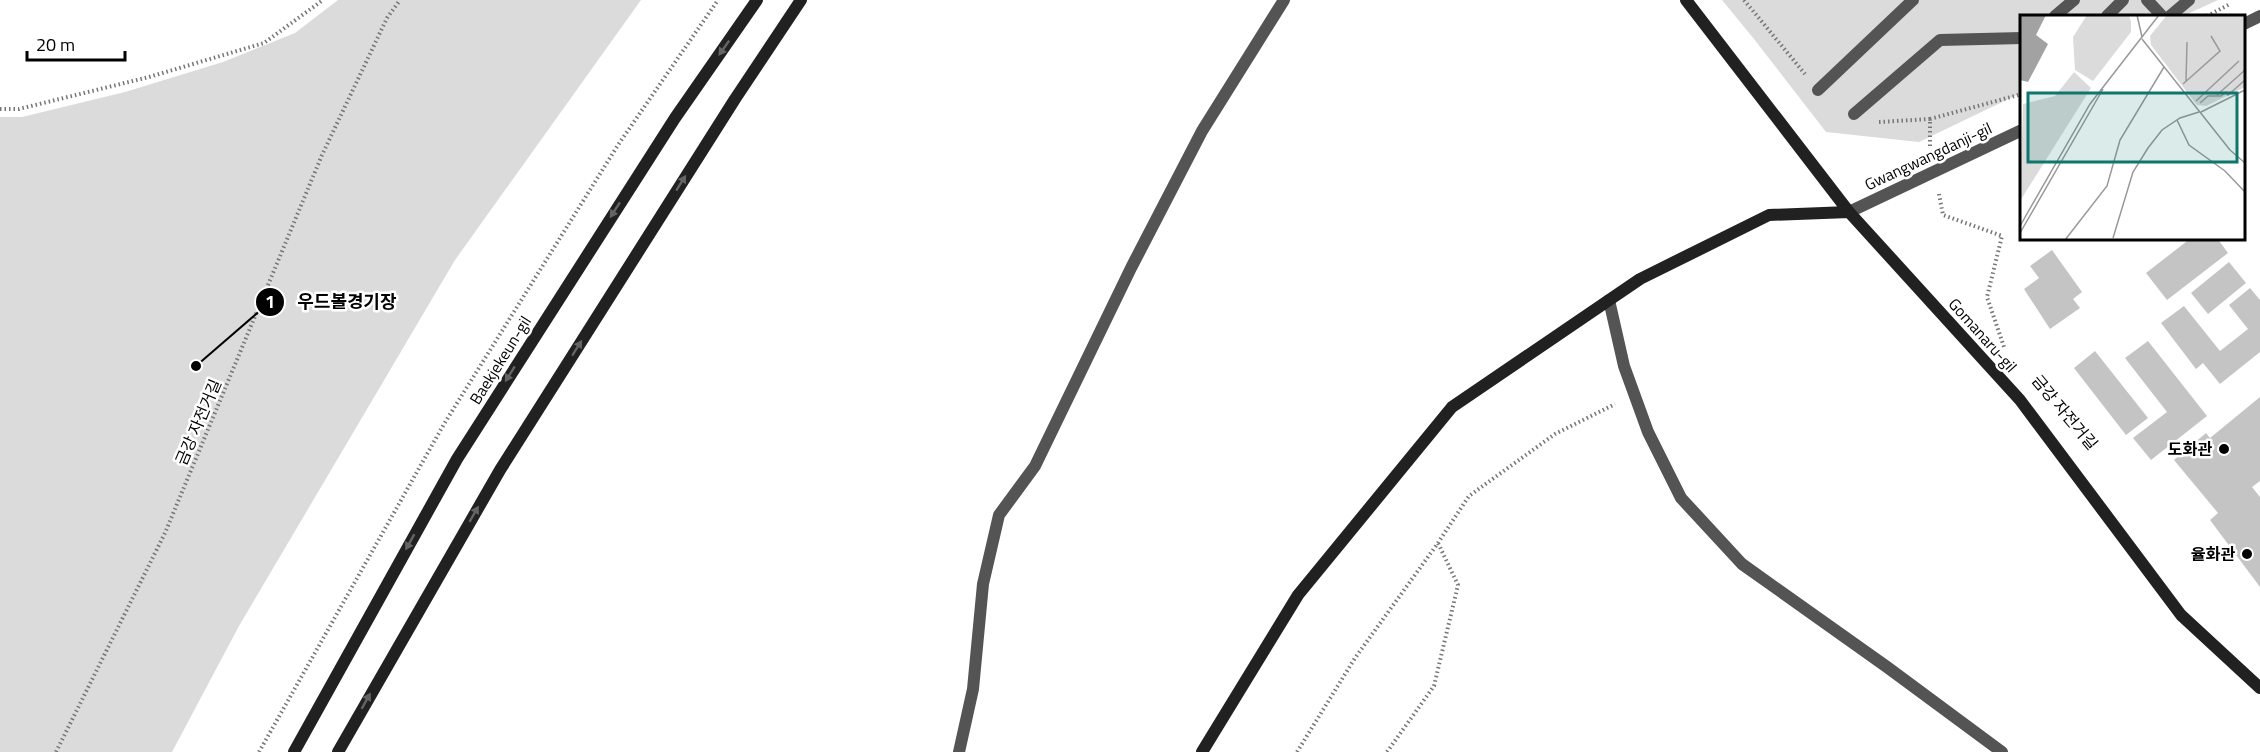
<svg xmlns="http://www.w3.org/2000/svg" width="2260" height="752" font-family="'Titillium Web','Noto Sans KR',sans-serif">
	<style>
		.green { fill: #dbdbdb }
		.building { fill: #c4c4c4 }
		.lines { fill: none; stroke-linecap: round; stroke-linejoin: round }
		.path { stroke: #767676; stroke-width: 4; stroke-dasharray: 1.5 3; stroke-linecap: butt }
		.pedestrian { stroke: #545454; stroke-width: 12 }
		.minor { stroke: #545454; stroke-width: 12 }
		.tertiary { stroke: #545454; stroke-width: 12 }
		.secondary { stroke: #212121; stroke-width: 12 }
		.oneway { fill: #646464 }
		.poi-dot { fill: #000; stroke: #fff; stroke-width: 2 }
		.labels { text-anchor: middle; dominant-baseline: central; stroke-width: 5; stroke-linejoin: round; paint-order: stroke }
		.street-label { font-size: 16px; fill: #000; stroke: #fff }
		.poi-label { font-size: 16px; font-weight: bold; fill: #000; stroke: #fff; text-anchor: end }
		.inset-road { fill: none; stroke: #999; stroke-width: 1.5 }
		.view { fill: #0f766e; fill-opacity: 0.15; stroke: #0f766e; stroke-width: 3 }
		.inset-edge { fill: none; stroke: #000; stroke-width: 3 }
		.leader { fill: none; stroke: #000; stroke-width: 2 }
		.callout-dot { fill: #000; stroke: #fff; stroke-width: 2 }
		.mark-label { font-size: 18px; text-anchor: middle; font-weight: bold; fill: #fff }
		.callout-label { font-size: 18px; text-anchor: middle; font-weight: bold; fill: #000; stroke: #fff; stroke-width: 5; stroke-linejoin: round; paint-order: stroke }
	</style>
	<rect width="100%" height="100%" fill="#fff"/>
	<path class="green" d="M338,0h303l-186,260 -216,366 -67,126h-172v-635h22l103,-25 98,-30 72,-29z
		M1722,0h496l-35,16h-161l-1,77 -102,49 -93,-10 -72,-93z"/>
	<path class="building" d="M2191,238h26l11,15 -61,47 -21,-27z
		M2052,250l30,42 -9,7 7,9 -30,21 -26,-40 15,-11 -9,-12z
		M2229,262l17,21 -38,31 -17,-21z
		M2250,288l10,12v52l-40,32 -17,-21 -7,6 -35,-46 23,-17 36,45 28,-22 -19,-24z
		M2148,341l59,75 -56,44 -18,-22 34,-26 -42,-54z
		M2095,351l53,67 -22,17 -52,-67z
		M2260,397v84l-8,6 8,10v90l-50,-67 8,-7 -44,-53 32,-27 4,5z"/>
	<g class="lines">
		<path class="path" d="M1744,0l61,74
			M2207,16l23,-12
			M0,109h19l130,-32 115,-34 59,-43
			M1930,119l92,-25
			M1879,122l51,-3v29
			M1939,194l4,21 59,21 -15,61 17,50
			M56,752l109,-219 157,-378 65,-137 13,-18
			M259,752l185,-328 174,-279 100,-145
			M1297,752l58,-94 83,-115 31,-47 86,-62 60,-30
			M1387,752l47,-66 24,-101 -20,-42"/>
		<path class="pedestrian" d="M2147,0l15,16
			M2055,16l19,-16
			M2107,16l16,-16
			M2170,16l19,-16
			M1818,90l95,-90
			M1854,114l86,-74 82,-2"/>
		<path class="minor" d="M1609,300l15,66 24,66 33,66 61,66 145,103 115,85
			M959,752l14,-63 10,-105 16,-69 36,-49 96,-198 71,-137 82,-131"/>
		<path class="tertiary" d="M2244,24l16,-8
			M1849,212l173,-82"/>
		<path class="secondary" d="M1686,0l163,212 171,188 161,215 79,73
			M294,752l163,-293 218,-341 82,-118
			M338,752l162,-282 235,-371 66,-99
			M1202,752l96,-157 154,-188 188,-128 129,-64 80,-3"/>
	</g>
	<defs><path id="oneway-solid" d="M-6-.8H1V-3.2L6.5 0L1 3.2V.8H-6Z" transform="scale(1.5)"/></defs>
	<g class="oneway">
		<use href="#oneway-solid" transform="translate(724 48) rotate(125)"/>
		<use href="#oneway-solid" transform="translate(681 183) rotate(-58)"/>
		<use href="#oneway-solid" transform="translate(615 210) rotate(123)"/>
		<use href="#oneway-solid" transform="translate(577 348) rotate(-58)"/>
		<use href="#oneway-solid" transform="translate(510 374) rotate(122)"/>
		<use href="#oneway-solid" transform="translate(474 514) rotate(-60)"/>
		<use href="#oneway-solid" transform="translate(410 542) rotate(119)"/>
		<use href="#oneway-solid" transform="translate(366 701) rotate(-61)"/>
	</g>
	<g class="poi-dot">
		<circle cx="2224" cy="449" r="6"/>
		<circle cx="2247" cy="554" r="6"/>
	</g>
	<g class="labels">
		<g class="street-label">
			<text transform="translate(1928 156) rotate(-25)">Gwangwangdanji-gil</text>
			<text transform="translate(1983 335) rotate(48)">Gomanaru-gil</text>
			<text transform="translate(500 360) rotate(-58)">Baekjekeun-gil</text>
			<text transform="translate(2065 412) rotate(50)">금강 자전거길</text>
			<text transform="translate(198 422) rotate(-67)">금강 자전거길</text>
		</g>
		<g class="poi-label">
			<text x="2212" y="449">도화관</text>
			<text x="2235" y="554">율화관</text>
		</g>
	</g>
	<g transform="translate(2020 15)">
		<rect width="225" height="225" fill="#fff"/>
		<path d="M67,0h42l2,7v10l-38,49 -18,-11 -2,-33zM147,0h78v72l-39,19 -9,-1 -46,-60 -1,-9zM54,57l17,16 -71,113 3,-97 32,-8z" fill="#dbdbdb"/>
		<path d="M0,0h26l-10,20 12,9 -20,38 -8,-2z" fill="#a2a2a2"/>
		<path class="inset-road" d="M117,0l5,22M122,24l88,111 15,13M166,66l1,-39M163,69l37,-33 -9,-15M197,80l28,-25M176,86l43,-40M180,88l8,-7h13l5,-4 2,3 17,-15M181,97l44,-22M157,105l12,25 36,26 20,21M0,211l70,-122 69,-89M0,218l83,-144M93,223l20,-66 15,-24 14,-18 18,-12 19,-6M45,225l42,-54 13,-46 44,-73"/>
		<path class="view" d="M8,78h209v69h-209z"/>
		<rect width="225" height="225" class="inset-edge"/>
	</g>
	<path class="leader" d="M196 366L270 302"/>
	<g class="callout-dot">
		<circle cx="196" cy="366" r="6"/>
		<circle cx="270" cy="302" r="15"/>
	</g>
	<g class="mark-label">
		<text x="270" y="308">1</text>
	</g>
	<g class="callout-label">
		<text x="347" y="308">우드볼경기장</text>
	</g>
	<path d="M27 51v9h98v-9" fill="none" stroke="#000000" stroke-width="3"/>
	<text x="36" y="51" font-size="18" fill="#000000" stroke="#ffffff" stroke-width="4.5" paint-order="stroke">20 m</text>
</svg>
